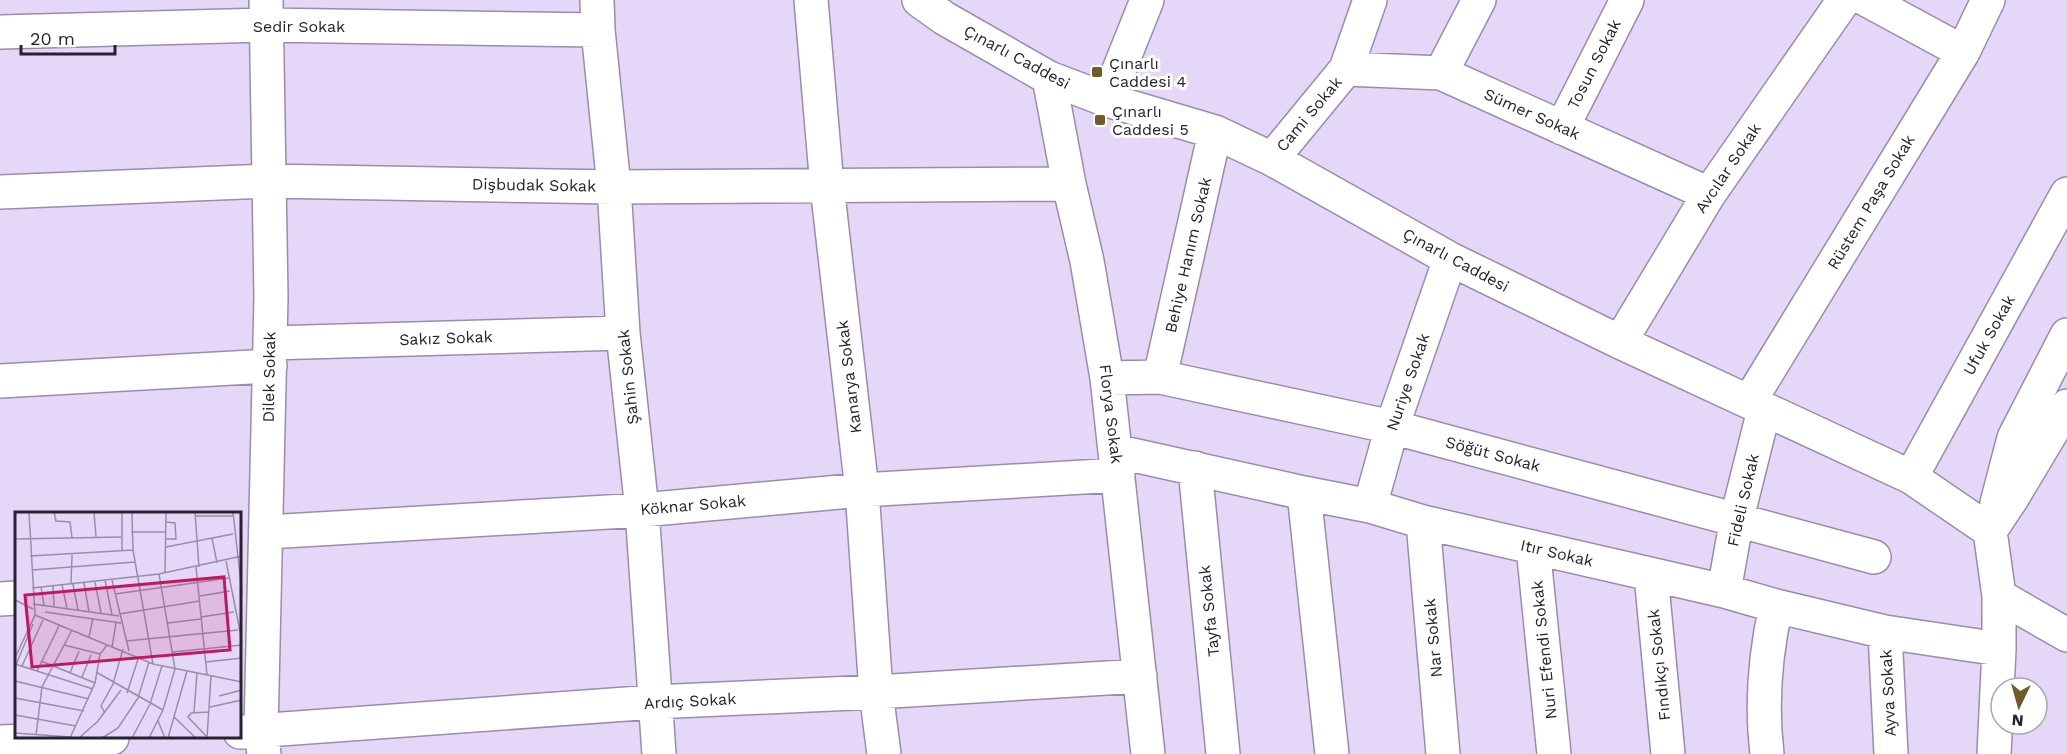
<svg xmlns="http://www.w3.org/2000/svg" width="2067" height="754" font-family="'Work Sans',sans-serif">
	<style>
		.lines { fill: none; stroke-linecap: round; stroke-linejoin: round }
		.minor-casing { stroke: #998dab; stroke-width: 36 }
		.minor { stroke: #fff; stroke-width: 33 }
		.poi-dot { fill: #705b2b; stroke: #fff; stroke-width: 2 }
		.labels { text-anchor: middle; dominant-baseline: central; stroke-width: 6; stroke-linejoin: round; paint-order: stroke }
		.street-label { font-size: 16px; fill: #27222e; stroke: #fff }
		.poi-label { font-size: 16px; fill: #27222e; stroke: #fff; text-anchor: start }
		.inset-road { fill: none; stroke: #988fa7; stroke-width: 1.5 }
		.view { fill: #c2185b; fill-opacity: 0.15; stroke: #c2185b; stroke-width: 3 }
		.inset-edge { fill: none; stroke: #27222e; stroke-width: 3 }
	</style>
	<rect width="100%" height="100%" fill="#e4d7f8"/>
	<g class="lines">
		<g class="minor-casing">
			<path id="minor" d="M597,0l1,30 16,157 9,146 19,177 17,244
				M811,0l16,186 35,304 14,202 8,62
				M919,0l25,18 105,60 58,22 108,32 57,27 178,100 170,83 291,135 79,54
				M1867,0l96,52
				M0,32l267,-7 331,5
				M1346,69l95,4 268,121
				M1441,73l38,-73
				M1049,78l20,106 18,77 20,117 41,376
				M1107,100l40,-100
				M1562,128l65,-128
				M1272,159l74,-90 24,-69
				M0,192l268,-11 346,6 455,-3
				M1620,342l89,-148 135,-194
				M270,343l353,-10
				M1160,377l55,-245
				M1107,378l53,-1 232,50 482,130
				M0,381l270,-15
				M1749,402l214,-350 25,-52
				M1115,451l189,42 66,13 53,16 301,69 52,15 109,26 114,17
				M1195,468l28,286
				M1911,477l156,-283
				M1304,493l28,261
				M1997,503l17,-65 53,-103
				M1370,506l22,-79 58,-168
				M1423,522l20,232
				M267,532l375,-22 220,-20 256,-15
				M1533,547l21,207
				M1651,575l17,179
				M1724,591l13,-73 27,-108
				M1999,596l68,39
				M0,599l16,-1
				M1885,632l6,122
				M240,732l414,-30 222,-10 264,-16
				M0,742l112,-4
				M264,754l-3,-23 10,-434 -5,-297
				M1767,754c-6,-50 -2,-99 9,-148
				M1994,754l5,-105v-53l-9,-65 22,-33 55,-92"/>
		</g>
		<use href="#minor" class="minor"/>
	</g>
	<g class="poi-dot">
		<rect x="1091" y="66" width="12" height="12" rx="3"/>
		<rect x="1094" y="114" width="12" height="12" rx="3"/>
	</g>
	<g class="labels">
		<g class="street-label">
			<text x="299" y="26">Sedir Sokak</text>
			<text transform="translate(1017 57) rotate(28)">Çınarlı Caddesi</text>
			<text transform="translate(1594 64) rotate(-63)">Tosun Sokak</text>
			<text transform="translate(1309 114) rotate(-50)">Cami Sokak</text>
			<text transform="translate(1532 114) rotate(24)">Sümer Sokak</text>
			<text transform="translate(1728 168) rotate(-56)">Avcılar Sokak</text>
			<text transform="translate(534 185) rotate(1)">Dişbudak Sokak</text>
			<text transform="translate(1871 202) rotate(-59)">Rüstem Paşa Sokak</text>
			<text transform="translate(1188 255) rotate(-77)">Behiye Hanım Sokak</text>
			<text transform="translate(1456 260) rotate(28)">Çınarlı Caddesi</text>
			<text transform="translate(1989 335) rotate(-61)">Ufuk Sokak</text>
			<text transform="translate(446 338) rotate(-2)">Sakız Sokak</text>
			<text transform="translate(269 377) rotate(-89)">Dilek Sokak</text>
			<text transform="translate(628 377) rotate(-96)">Şahin Sokak</text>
			<text transform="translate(849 377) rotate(-97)">Kanarya Sokak</text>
			<text transform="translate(1408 382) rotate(-71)">Nuriye Sokak</text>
			<text transform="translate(1111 414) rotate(83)">Florya Sokak</text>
			<text transform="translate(1493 454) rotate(15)">Söğüt Sokak</text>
			<text transform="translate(1743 500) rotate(-77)">Fideli Sokak</text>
			<text transform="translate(693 505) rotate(-5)">Köknar Sokak</text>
			<text transform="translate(1557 553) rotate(13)">Itır Sokak</text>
			<text transform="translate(1209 611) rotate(-96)">Tayfa Sokak</text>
			<text transform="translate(1433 638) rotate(-95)">Nar Sokak</text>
			<text transform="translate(1544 650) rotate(-96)">Nuri Efendi Sokak</text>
			<text transform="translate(1659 665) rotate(-96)">Fındıkçı Sokak</text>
			<text transform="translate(1888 693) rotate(-93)">Ayva Sokak</text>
			<text transform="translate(690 701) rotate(-3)">Ardıç Sokak</text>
		</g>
		<g class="poi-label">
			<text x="1109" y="63">Çınarlı<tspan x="1109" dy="18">Caddesi 4</tspan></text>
			<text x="1112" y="111">Çınarlı<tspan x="1112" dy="18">Caddesi 5</tspan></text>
		</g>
	</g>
	<g transform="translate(15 512)">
		<rect width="226" height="226" fill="#e4d7f8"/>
		<path class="inset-road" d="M39,0l2,9 14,1 2,16M79,0l2,25M117,0l1,38 20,114M180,0l4,55M218,0l9,81M180,4h38M116,20h35M197,26l5,25M0,27l106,-2M151,27h10l-1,-16 -9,-1M151,35l67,-13M107,39v-39M15,44l103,-6M211,49l16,80M181,55l11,108M17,58l103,-8M150,60l1,-60M90,68l7,35M97,68l17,71M80,70l6,31M69,71l5,29M56,72l1,-29M58,72l5,26M47,73l5,23M38,74l1,20M26,75l3,18M17,76l127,-14 83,-18M100,82l114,-16M185,84l30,-5M0,88l18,9M18,92l86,12M30,100l76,11M104,102l81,-13M20,103l118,49 89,18M186,105l33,-5M153,111l33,-4M74,125l4,-19M111,129l112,-11M49,133l36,9M97,135l4,-24M158,140l69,-7M0,146l20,-43 -6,-103M26,149l54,22M191,150l36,-4M0,152l78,25M7,154l21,-46M0,155l18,-43M22,159l22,-45M81,160l67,38M55,161l9,-22M67,165l9,-22M0,169l74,18M112,181l12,-37M204,184l23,-6M0,186l69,13M195,195l32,-7M179,200l3,-39M90,201l-4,-7 12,-22 10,-35M0,203l61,11M159,205l22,21M143,209l7,17M0,221l55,4M21,223l6,-48 30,-57M191,224l-18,-19 3,-4 18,-1M55,226l25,-55 5,-29 7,-9M64,226l19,-17 23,-31M87,226l16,-10 20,-30 11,-36M117,226l18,-34 12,-38M134,226l14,-28 12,-41 -16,-95M153,226l19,-67M192,226l4,-62"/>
		<path class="view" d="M209,65l6,73 -198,17 -7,-72z"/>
		<rect width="226" height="226" class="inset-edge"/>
	</g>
	<g transform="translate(2019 706) rotate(185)"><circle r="28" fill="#ffffff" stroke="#a9a7ab" stroke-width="1.5"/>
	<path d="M0-4.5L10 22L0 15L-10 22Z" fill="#705b2b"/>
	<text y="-9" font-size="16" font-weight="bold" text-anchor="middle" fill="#27222e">N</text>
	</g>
	<path d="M21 45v9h94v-9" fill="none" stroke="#27222e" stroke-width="3"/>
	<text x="30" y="45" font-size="18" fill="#27222e" stroke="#ffffff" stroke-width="4.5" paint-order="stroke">20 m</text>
</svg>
